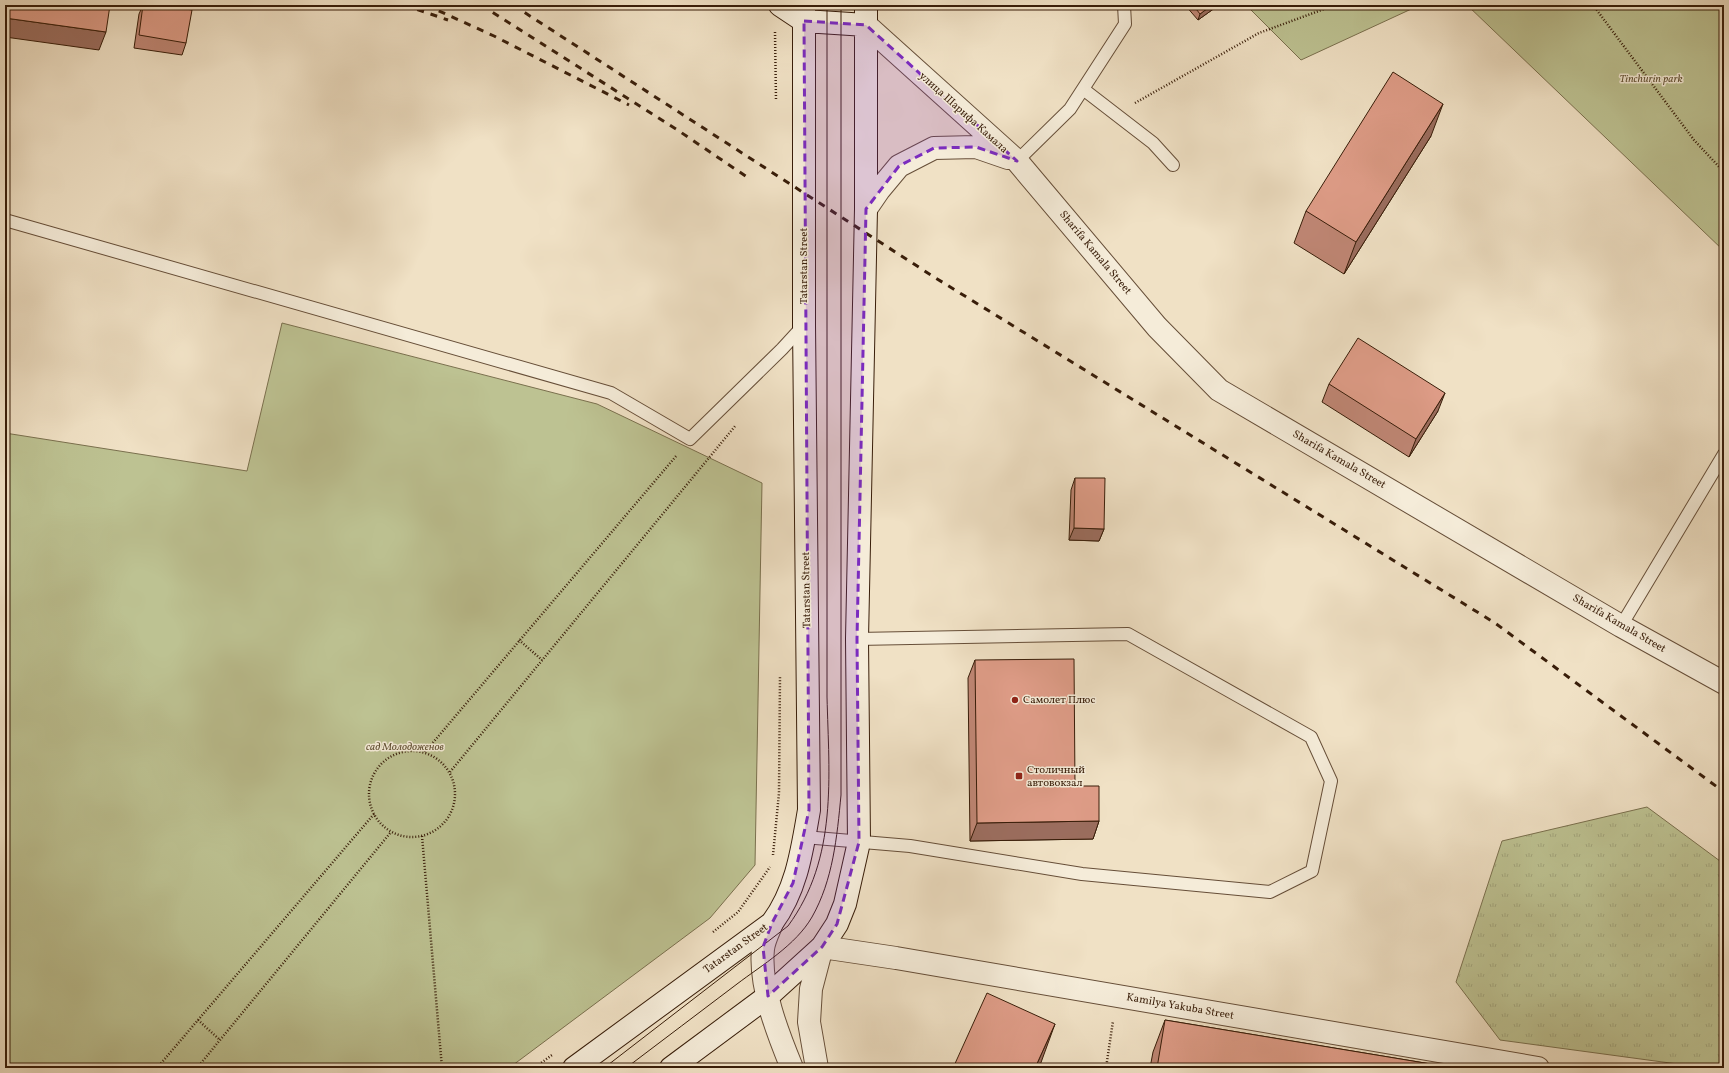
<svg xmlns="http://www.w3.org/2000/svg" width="1729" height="1073" font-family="Vollkorn,serif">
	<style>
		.grass { fill: url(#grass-tufts); stroke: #7a704e }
		.park { fill: #bdc292; stroke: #7a704e }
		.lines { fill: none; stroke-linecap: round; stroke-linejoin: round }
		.lane-casing { stroke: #664e38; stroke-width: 14 }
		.street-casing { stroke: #664e38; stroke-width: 24 }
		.secondary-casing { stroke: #381d09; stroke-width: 24 }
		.path { stroke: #381d09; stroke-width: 2.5; stroke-dasharray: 1 2; stroke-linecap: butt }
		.lane { stroke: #f5ecd9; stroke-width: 12 }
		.street { stroke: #f5ecd9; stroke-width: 22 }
		.secondary { stroke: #f5ecd9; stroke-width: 22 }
		.tram { stroke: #381d09; stroke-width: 1 }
		.rail { stroke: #381d09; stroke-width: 3; stroke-dasharray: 7 7; stroke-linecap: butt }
		.wall { fill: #bf8674; stroke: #381d09 }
		.shaded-wall { fill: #9b6d5e; stroke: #381d09 }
		.building { fill: #de9c87; stroke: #381d09 }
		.marked { fill: #7b2cbf; fill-opacity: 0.2; stroke: #7b2cbf; stroke-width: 3; stroke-dasharray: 8 5; stroke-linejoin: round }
		.poi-dot { fill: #8f2418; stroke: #f5ecd9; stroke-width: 1.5 }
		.labels { text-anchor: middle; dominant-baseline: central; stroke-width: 3; stroke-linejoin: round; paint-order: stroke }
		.park-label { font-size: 11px; font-style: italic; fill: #604f32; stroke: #f5ecd9 }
		.street-label { font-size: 11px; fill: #381d09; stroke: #f5ecd9 }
		.poi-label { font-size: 11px; fill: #381d09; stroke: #f5ecd9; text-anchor: start }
	</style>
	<defs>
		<pattern id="grass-tufts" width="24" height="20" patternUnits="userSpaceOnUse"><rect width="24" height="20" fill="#bdc292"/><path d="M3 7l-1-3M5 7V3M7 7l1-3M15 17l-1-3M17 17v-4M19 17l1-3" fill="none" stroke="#a3a67d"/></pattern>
	</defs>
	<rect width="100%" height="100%" fill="#f0e1c5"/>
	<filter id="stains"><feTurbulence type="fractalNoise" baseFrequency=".005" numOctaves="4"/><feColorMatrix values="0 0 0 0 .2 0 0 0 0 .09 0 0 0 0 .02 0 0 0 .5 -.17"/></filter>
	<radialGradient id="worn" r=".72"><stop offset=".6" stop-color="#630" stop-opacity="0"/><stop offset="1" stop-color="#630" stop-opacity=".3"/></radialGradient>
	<path class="grass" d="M1647,807l77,57v204h-17l-207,-28 -44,-58 46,-141z"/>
	<path class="park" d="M1246,5h174l-119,55z
		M1467,5h257v246z
		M282,323l315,81 165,79 -7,382 -45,53 -201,150h-504v-635l242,38z"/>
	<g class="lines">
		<g class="lane-casing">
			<path id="lane" d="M1083,89l70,54 20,22
				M1017,161l53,-52 55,-85 -1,-19
				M5,220l606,173 79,46 92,-90 22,-24
				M1621,626l103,-172
				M804,837l106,9 172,28 188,18 42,-21 19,-90 -20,-44 -183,-103 -271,5"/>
		</g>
		<g class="street-casing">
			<path id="street" d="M866,25l151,136 140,166 62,63 402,236 103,57
				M866,209l13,-19 20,-24 35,-18 42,-1 32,11
				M772,923c-3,8 -8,17 -9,26 -4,37 15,85 29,119
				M817,1068l-8,-46 2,-33 11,-42 74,11 642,110"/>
		</g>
		<g class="secondary-casing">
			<path id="secondary" d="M780,5l24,16 62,4
				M574,1068l198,-145c25,-34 30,-73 37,-113l-5,-485v-320
				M671,1068l97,-72 54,-49 15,-23 8,-20 14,-62 -2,-203 9,-430v-204"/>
		</g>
		<path class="path" d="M1593,5l101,135 30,32
			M775,32l1,69
			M1135,103l124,-70 76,-28
			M519,640l23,20
			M369 794a43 43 0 1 1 86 0a43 43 0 1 1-86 0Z
			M425,752l252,-297
			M450,772l286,-347
			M422,836l20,232
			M773,855l6,-62 1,-117
			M713,932l25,-20 32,-45
			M198,1020l22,20
			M157,1068l217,-254
			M197,1068l194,-236
			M534,1068l18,-13
			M1106,1068l7,-47"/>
		<use href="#lane" class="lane"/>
		<use href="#street" class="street"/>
		<use href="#secondary" class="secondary"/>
		<path class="tram" d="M604,1068l184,-142c50,-68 41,-149 39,-229v-692
			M626,1068c37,-28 74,-56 111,-84 25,-19 59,-39 75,-67 21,-37 25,-80 29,-122v-790"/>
		<path class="rail" d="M404,5l44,15
			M426,5l68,31 135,69
			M481,5l195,124 71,48
			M513,5l421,272 561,346 229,169"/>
	</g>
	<path class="wall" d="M143,5h19l24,38 -4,12 -48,-7 5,-34z
		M1185,5h34l-21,15z
		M1431,136l-87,138 -50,-31 12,-32z
		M1329,384l109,27 -29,46 -87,-55z
		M1075,478l29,51 -5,12 -30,-1 2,-50z
		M975,660l124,161 -6,18 -123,2 -2,-163z
		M1165,1020l290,48h-305l3,-16z"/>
	<path class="shaded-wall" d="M1084,5h44l-45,1z
		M1212,5h7l-21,15 2,-6z
		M5,18l101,14 -7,18 -94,-13z
		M1443,104l-12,32 -87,138 12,-32z
		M1445,393l-7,18 -29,46 7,-18z
		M1074,528l30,1 -5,12 -30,-1z
		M1099,821l-6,18 -123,2 7,-18z
		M1055,1024l-16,44h-4z"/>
	<path class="building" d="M5,5h105l-4,27 -101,-14z
		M143,5h19l30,5 -6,33 -47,-8z
		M1193,5h19l-12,9z
		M1393,72l50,32 -87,138 -50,-31z
		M1358,338l87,55 -29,46 -87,-55z
		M1075,478h30l-1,51 -30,-1z
		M1074,659l1,127h24v35l-122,2 -2,-163z
		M987,993l68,31 -20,44h-82z
		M1165,1020l290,48h-298z"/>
	<path class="marked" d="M804,21l62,4 151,136 -41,-14 -42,1 -35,18 -33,43 -9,430 2,203 -22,82 -15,23 -54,49 -5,-49 9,-24 21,-40 16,-73z"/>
	<g class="poi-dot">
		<circle cx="1015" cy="700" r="4"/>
		<rect x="1015" y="772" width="8" height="8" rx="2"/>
	</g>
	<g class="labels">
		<g class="park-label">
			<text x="1651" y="79">Tinchurin park</text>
			<text x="405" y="747">сад Молодоженов</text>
		</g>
		<g class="street-label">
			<text transform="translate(963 113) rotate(42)">улица Шарифа Камала</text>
			<text transform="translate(1095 253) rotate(50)">Sharifa Kamala Street</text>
			<text transform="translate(804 266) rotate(-90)">Tatarstan Street</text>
			<text transform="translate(1339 460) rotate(30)">Sharifa Kamala Street</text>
			<text transform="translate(807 590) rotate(-91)">Tatarstan Street</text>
			<text transform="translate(1619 624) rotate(30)">Sharifa Kamala Street</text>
			<text transform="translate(736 949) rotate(-36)">Tatarstan Street</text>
			<text transform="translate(1180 1007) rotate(10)">Kamilya Yakuba Street</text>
		</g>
		<g class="poi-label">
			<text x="1023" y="700">Самолет Плюс</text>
			<text x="1027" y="770">Столичный<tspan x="1027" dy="13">автовокзал</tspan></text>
		</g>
	</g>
	<rect width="1729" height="1073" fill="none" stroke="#f0e1c5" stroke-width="20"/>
	<rect x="6" y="6" width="1717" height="1061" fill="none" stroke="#381d09" stroke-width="2"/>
	<rect x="10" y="10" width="1709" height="1053" fill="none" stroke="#381d09"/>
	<rect width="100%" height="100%" filter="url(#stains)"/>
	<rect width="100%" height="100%" fill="url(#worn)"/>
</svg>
